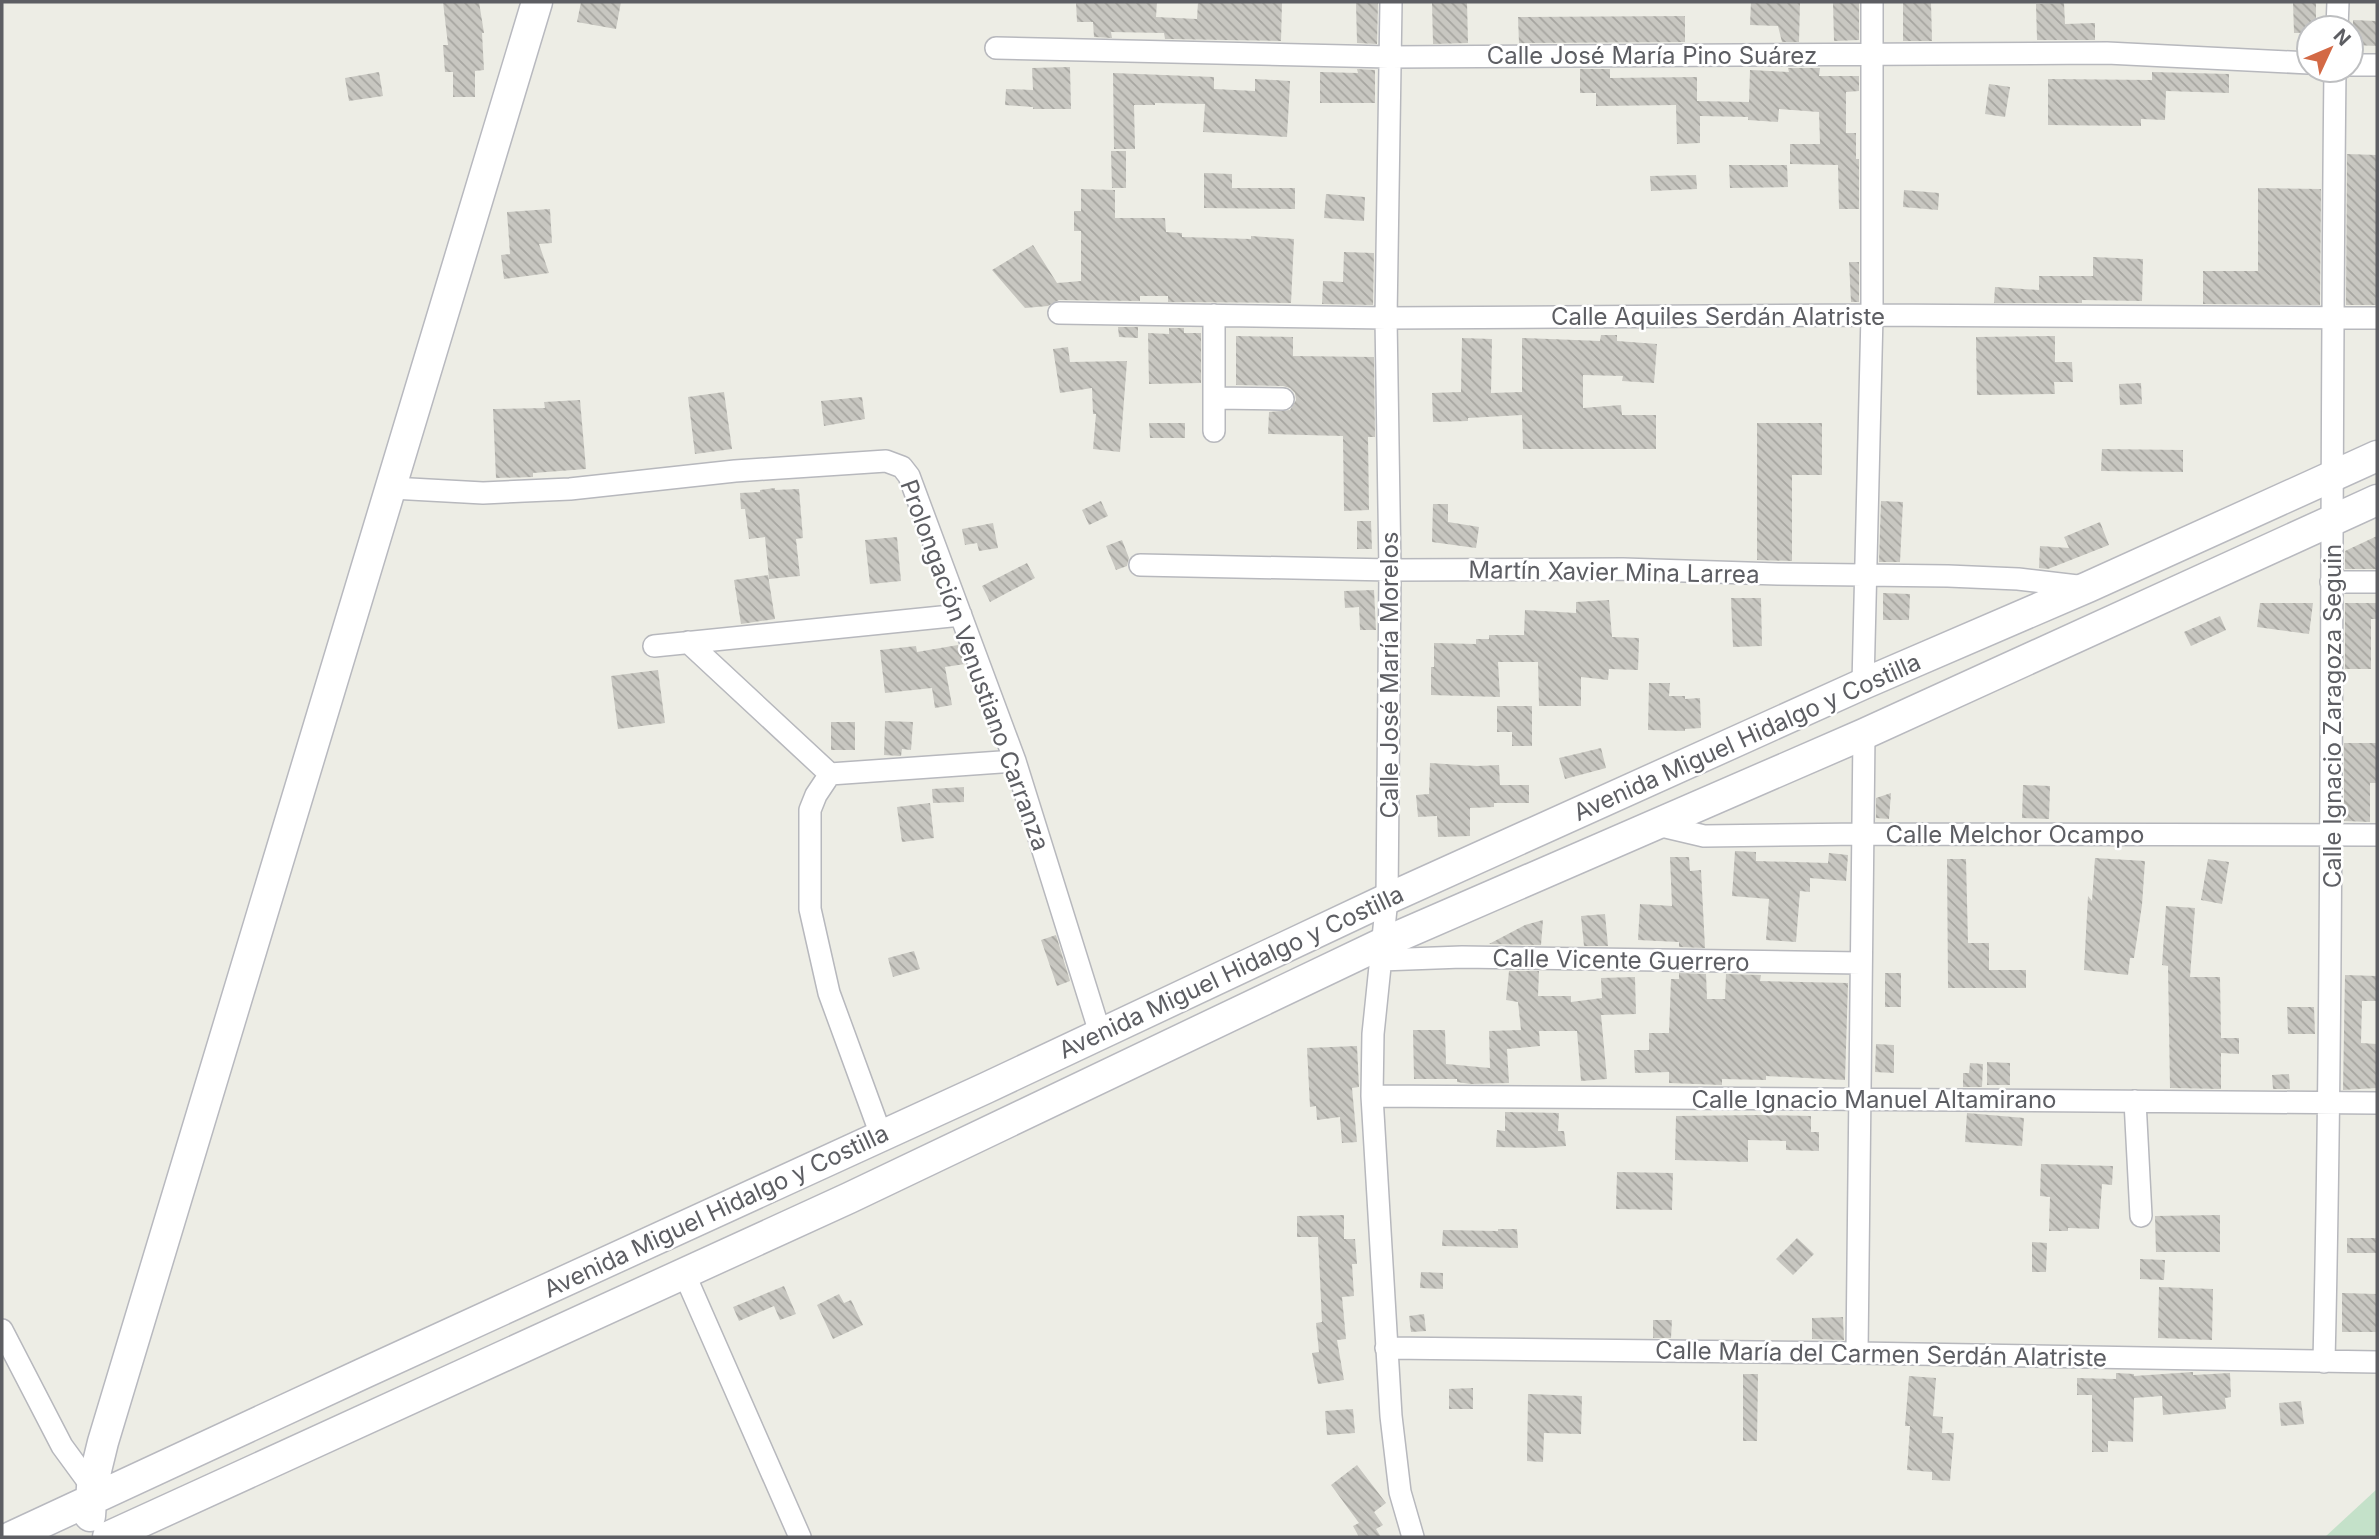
<svg xmlns="http://www.w3.org/2000/svg" width="2379" height="1539" font-family="Inter,sans-serif">
	<style>
		.grass { fill: #c4e1c9 }
		.building { fill: url(#building-back-hatch) }
		.lines { fill: none; stroke-linecap: round; stroke-linejoin: round }
		.street-casing { stroke: #b7b8bd; stroke-width: 24 }
		.secondary-casing { stroke: #b8b9bf; stroke-width: 33 }
		.street { stroke: #fff; stroke-width: 21 }
		.secondary { stroke: #fff; stroke-width: 30 }
		.labels { text-anchor: middle; dominant-baseline: central; stroke-width: 5; stroke-linejoin: round; paint-order: stroke }
		.street-label { font-size: 24px; fill: #5d5e63; stroke: #fff }
	</style>
	<defs>
		<pattern id="building-back-hatch" width="6" height="6" patternUnits="userSpaceOnUse" patternTransform="scale(1.75)"><rect width="6" height="6" fill="#c8c7c1"/><path d="M-1 5l2 2M0 0l6 6M5-1l2 2" fill="none" stroke="#a6a5a0"/></pattern>
	</defs>
	<rect width="100%" height="100%" fill="#edede5"/>
	<path class="grass" d="M2377,1489v48h-52z"/>
	<path class="building" d="M443,2h36l5,31h-2l2,37 -9,1v26h-22v-25h-8l-2,-27h5z
		M581,2h40l-5,27 -39,-7z
		M1076,2h81l-1,15 41,2 1,-17h84l-1,39 -116,-2 -1,-6 -53,-1 1,6 -18,-1 -1,-15h-16z
		M1356,2h22l-1,42 -20,-1z
		M1432,2h35l1,41 -35,1z
		M1751,2h49l-1,40h-17l-4,-16 -28,-1z
		M1833,2h26v38l-25,1z
		M1903,2h28l1,39h-29z
		M2293,2h23v26h-7v5h-15z
		M2064,3l1,21 30,-1v17h-58l-1,-36z
		M1685,16v26l-166,1 -1,-26z
		M2353,20l24,1v25l-24,-1z
		M1070,67l1,42h-38v-2l-28,-2 1,-16 27,1 -1,-22z
		M1788,68h32l-1,8h40v15l-13,1v41h10v26h3v50h-20l-1,-44 -48,-1v-20h30l-1,-32 -40,-3 -1,13 -30,-2v-3l-48,-1v27l-23,1 -1,-39 -80,1v-13h-16v-24h30v9l87,-1v24l52,1 1,-32 39,2z
		M1357,69l18,1v33h-55v-31l38,1z
		M379,72l4,24 -34,5 -4,-23z
		M2152,72l77,2v19l-63,-2 -1,29 -24,-1v7l-93,-1v-46l104,1z
		M1113,73l101,4v12l41,2v-12l35,2 -3,56 -84,-5 2,-28 -50,-1v2h-21l1,44h-21z
		M1989,84l21,3 -5,30 -20,-3z
		M1111,151h15v37h-14z
		M2347,154l30,1v150h-31z
		M1729,165h58l1,22 -58,1z
		M1204,173l28,1v14h63v21l-91,-1z
		M1696,175l1,14 -46,2 -1,-15z
		M2258,188l63,1 -1,116 -117,-1v-33h55z
		M1081,189l34,1v28h50l1,14 16,1v4l69,2v-3l43,3 -3,64 -123,-1v-6h-28v5l-81,-1 -11,6 -23,2 -33,-38 41,-25 24,38 24,-2v-50h-7v-20h7z
		M1904,190l35,3 -1,17 -35,-3z
		M1326,194l39,3 -1,24 -40,-3z
		M550,209l2,34 -13,1 10,29 -45,6 -3,-24 9,-1 -3,-42z
		M1344,252l30,1 -1,52 -51,-1 1,-23 20,1z
		M2093,257l50,2 -1,42 -60,-1v3h-88l1,-16 44,3v-14h54z
		M1849,262h10v40h-8z
		M1118,327h20v11l-19,-1z
		M1169,328h15v5h17v50l-52,1 -1,-51 21,1z
		M1601,335h16v6l40,3 -3,39 -32,-2 1,-5 -40,-1v33l38,-3 1,10h34v34h-133l-1,-34 -54,3v3l-35,1 -1,-29 29,-1 1,-54 30,1 -1,54 31,-1v-54l78,3z
		M1236,336l57,1v19l81,1 1,80h-7l1,73 -25,1 -1,-75 -75,-2 1,-22 21,-2 6,-10 -1,-7 -5,-5 -7,-2 -47,-1z
		M2055,336v26h17l1,20h-19l1,12 -78,1 -1,-58z
		M1068,347l2,15 57,-1 -7,91 -27,-3 3,-35h-3l-1,-26 -32,5 -7,-44z
		M2141,383l1,21 -22,1 -1,-21z
		M724,392l8,57 -37,5 -7,-57z
		M862,397l3,22 -41,7 -3,-25z
		M580,400l6,69 -53,4v4l-37,1 -3,-69 52,-1 -1,-6z
		M1149,423h36v15h-35z
		M1757,423h65v52h-30v86l-35,-1z
		M2102,449l81,1v22l-82,-1z
		M775,488v2l24,-1 4,49 -7,1 4,37 -31,3 -4,-42 -16,2 -4,-30h-4l-1,-16 20,-1v-2z
		M1101,501l7,15 -19,9 -7,-15z
		M1881,501l22,1 -3,60h-21z
		M1433,504h15v18l31,5 -3,21 -44,-6z
		M1357,521h14l1,28h-15z
		M2100,522l9,23 -61,24 -9,-1 1,-22 29,2 -5,-11z
		M993,523l5,25 -19,3 -2,-8 -12,2 -3,-16z
		M2377,536v33h-32v-18z
		M897,537l4,44 -31,3 -5,-44z
		M1122,540l7,18 -2,8 -11,4 -10,-24z
		M1027,563l8,15 -45,24 -8,-16z
		M768,575l7,44 -34,5 -7,-44z
		M1374,590l2,40h-16l-1,-23 -14,1 -1,-17z
		M1883,593l27,1 -1,26h-26z
		M1731,598h30l1,48 -29,1z
		M1609,600l3,37 27,1 -1,32 -29,-1 -1,11 -27,-3v29h-42l-1,-44h-40l2,35 -69,-2v-28h3v-24l42,1v-5h13v-4h35l1,-25 51,3v-11z
		M2260,603h53l-4,31 -52,-7z
		M2345,603h32v16h-6v50h-26z
		M2220,616l6,14 -35,16 -7,-14z
		M958,645l7,19 -20,3 7,38 -17,3 -3,-20 -47,5 -5,-43 36,-4 1,6z
		M658,670l7,53 -47,6 -7,-53z
		M1649,683h21l-1,13h16v3l15,-1 1,30 -16,1v2l-37,-1z
		M1497,706h35v40h-20v-14h-15z
		M885,721l28,1 -2,28 -9,-1 -1,7 -17,-1z
		M831,722h24v28h-24z
		M2344,743h33v40h-7v39l-26,-1z
		M1601,748l5,20 -41,11 -6,-21z
		M1430,763l47,3 22,-1 1,20h29v18h-35v4l-24,1v28l-32,1 -1,-21 -19,1 -2,-22 13,-1z
		M2023,785l27,1 -1,33 -27,-1z
		M964,787v15l-31,1 -1,-14z
		M1891,793l-2,26 -13,-1v-20z
		M930,803l4,35 -32,4 -5,-35z
		M1735,851l21,1v9l72,2 1,-10 19,2 -2,26 -36,-3v14l-10,-1 -4,51 -30,-2 3,-41 -37,-3z
		M1670,857h19l1,14 11,-1 4,78 -26,-1v-5l-41,-2 2,-36 32,2z
		M2095,858l50,3 -3,44 -8,53h-4l-2,17 -44,-5 4,-74 4,5z
		M1947,859h19l2,84h21v27h37v18h-78z
		M2208,859l21,3 -7,42 -21,-4z
		M2166,906l29,2 -5,69h30l1,61h18v16l-18,-1v36l-51,-1 -2,-122 -6,-1z
		M1605,914l3,32h-24l-3,-30z
		M1543,920l-2,25 -52,-1 36,-19z
		M1056,935l14,46 -13,5 -16,-46z
		M914,951l6,18 -27,8 -5,-19z
		M1509,971h30l-1,25h33v6l31,-4 -1,-20 34,-1 1,37 -35,1 6,64 -26,2 -4,-50h-38l1,15 -33,3 2,34 -38,1 -14,-2v-3h-43l-1,-49h32l1,34 44,4 -1,-37 32,-1 -3,-28 -12,-2z
		M1679,973l27,1 1,25h18l1,-25 35,1 -1,6 88,2 -3,97 -79,-4v4l-44,-1v6l-53,-2v-11l-34,1 -1,-23h15v-17h20l2,-54h8z
		M1885,973h16v34h-16z
		M2345,975l32,1v25h-15l-1,42 16,1v44l-34,2z
		M2287,1007h27l1,27h-27z
		M1876,1044l18,1v28l-19,-1z
		M1357,1046l2,41 -7,1 5,54 -15,1 -2,-26 -23,3 -1,-14 -6,1 -3,-59z
		M1987,1062l23,1v22h-23z
		M1970,1063l13,1 -1,23h-19v-14h6z
		M2289,1074l1,15h-17l-1,-14z
		M1505,1112l54,1 -1,18h6l2,15 -32,2 -38,-1 1,-17 8,1z
		M1967,1113l57,5 -2,28 -57,-4z
		M1761,1115l50,1v16h8v19l-33,-1v-9l-38,-1v22l-73,-2 1,-44z
		M2041,1164l72,2 -1,19 -10,-1 -3,45 -31,-1v3h-19l1,-34 -10,-1z
		M1617,1172l56,1 -1,37 -56,-1z
		M1344,1215v24h11l2,25h-5l2,32 -12,1 4,42 -9,1 7,40 -26,4 -6,-31 7,-1 -3,-29 6,-1 -4,-85h-21v-21z
		M2220,1215v37h-64l-1,-36z
		M1498,1229h19l1,19 -76,-2 1,-16 55,1z
		M1797,1238l17,16 -21,21 -17,-16z
		M2347,1238h30v15h-30z
		M2032,1242l15,1 -1,29h-14z
		M2140,1259l25,1 -1,20 -24,-1z
		M1421,1272l22,1v16l-23,-1z
		M784,1286l12,28 -16,6 -6,-14 -35,15 -6,-14z
		M2159,1287l54,2 -1,51 -54,-2z
		M2342,1293l35,1v38h-35z
		M839,1294l5,9 7,-3 12,25 -30,14 -16,-34z
		M1424,1314l2,17 -15,1 -2,-16z
		M1843,1317l1,23 -32,-1v-21z
		M1653,1320h19l-1,18h-18z
		M2193,1372v3l37,-2 1,24 -6,1 1,11 -63,6 -1,-19 -28,2 -1,44 -25,-1v11h-16v-57h-15v-17l39,1v-6l18,1v2z
		M1743,1374h15l-1,67h-14z
		M1909,1376l27,2 -3,38 10,1 -1,16h12l-4,48 -18,-1v-8l-25,-2 3,-44h-5z
		M1473,1388v21h-24v-20z
		M1528,1394l54,2 -1,38 -37,-1 -1,29 -16,-1z
		M2301,1401l3,23 -23,2 -2,-23z
		M1353,1409l2,24 -28,2 -2,-24z
		M1357,1465l29,38 -12,9 9,13 -7,4 5,8h-22l-6,-11 6,-3 -28,-38z"/>
	<g class="lines">
		<g class="street-casing">
			<path id="street" d="M1391,2l-5,316 4,252 -3,329 -14,135 -1,62 19,320 9,76 13,45
				M2337,28l1,-26
				M996,48l393,9 718,-4 202,10
				M2351,65h26
				M1059,313l327,5 486,-3 505,3
				M1214,315v116
				M1215,398l68,1
				M392,488l91,5 87,-4 165,-18 151,-10 16,6 7,9 106,285 85,272
				M1140,565l250,5 233,-1 155,5 170,2 70,3 68,8
				M2331,582h46
				M688,642l142,132 185,-13
				M654,646l307,-31
				M1863,684l9,-369v-313
				M830,774l-14,21 -6,15v99l19,84 52,142
				M1653,824l51,12 159,-2 514,1
				M1381,960l81,-3 399,6
				M1372,1096l1005,7
				M2135,1101l6,115
				M684,1273l116,264
				M2,1330l60,116 30,41
				M1386,1348l471,5 520,9
				M1857,1353l7,-619
				M2324,1362c10,-431 6,-861 11,-1292"/>
		</g>
		<g class="secondary-casing">
			<path id="secondary" d="M90,1516l2,-29 11,-45 434,-1440
				M11,1537l351,-163 624,-286 401,-189 476,-215 225,-97 289,-131
				M108,1537l741,-339 534,-255 481,-209 513,-234"/>
		</g>
		<use href="#street" class="street"/>
		<use href="#secondary" class="secondary"/>
	</g>
	<g class="labels">
		<g class="street-label">
			<text x="1652" y="55">Calle José María Pino Suárez</text>
			<text x="1718" y="316">Calle Aquiles Serdán Alatriste</text>
			<text transform="translate(1614 572) rotate(1)">Martín Xavier Mina Larrea</text>
			<text transform="translate(975 665) rotate(70)">Prolongación Venustiano Carranza</text>
			<text transform="translate(1389 675) rotate(-90)">Calle José María Morelos</text>
			<text transform="translate(2332 716) rotate(-90)">Calle Ignacio Zaragoza Seguin</text>
			<text transform="translate(1747 737) rotate(-24)">Avenida Miguel Hidalgo y Costilla</text>
			<text x="2015" y="834">Calle Melchor Ocampo</text>
			<text transform="translate(1621 960) rotate(1)">Calle Vicente Guerrero</text>
			<text transform="translate(1231 972) rotate(-25)">Avenida Miguel Hidalgo y Costilla</text>
			<text x="1874" y="1099">Calle Ignacio Manuel Altamirano</text>
			<text transform="translate(716 1211) rotate(-25)">Avenida Miguel Hidalgo y Costilla</text>
			<text transform="translate(1881 1354) rotate(1)">Calle María del Carmen Serdán Alatriste</text>
		</g>
	</g>
	<rect width="2379" height="1539" fill="none" stroke="#5d5e63" stroke-width="7"/>
	<g transform="translate(2330 49) rotate(46)"><circle r="33" fill="#ffffff" stroke="#bebfc1" stroke-width="2"/>
	<path d="M0-5L12 26L0 18L-12 26Z" fill="#d36945"/>
	<text y="-10" font-size="19" font-weight="bold" text-anchor="middle" fill="#5d5e63">N</text>
	</g>
</svg>
